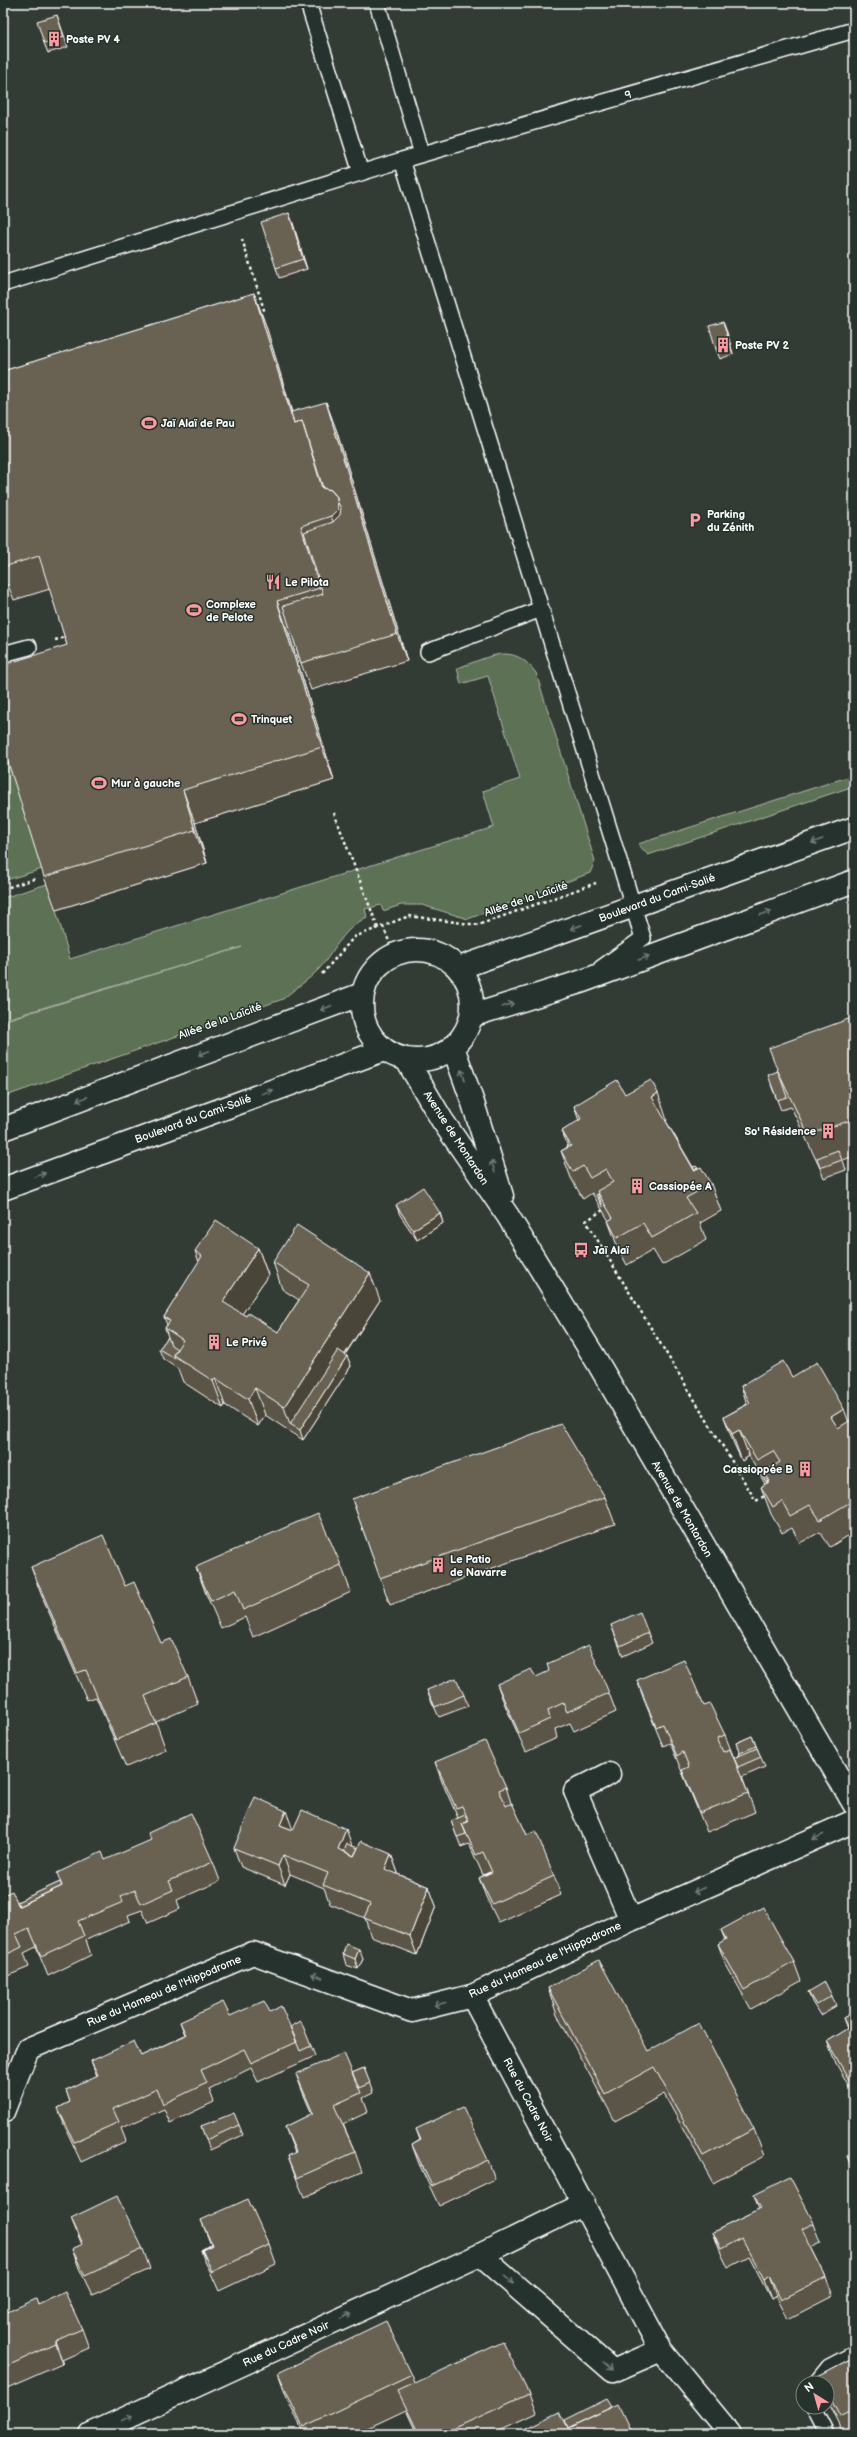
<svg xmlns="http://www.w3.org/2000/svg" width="857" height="2437" font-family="'Balsamiq Sans',sans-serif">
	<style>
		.green { fill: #5d7154; stroke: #aeb8aa }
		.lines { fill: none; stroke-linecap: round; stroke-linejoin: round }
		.service-casing { stroke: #fff; stroke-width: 18 }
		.minor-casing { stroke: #fff; stroke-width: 25 }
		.tertiary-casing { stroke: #fff; stroke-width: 25 }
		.path { stroke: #fff; stroke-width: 2.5; stroke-dasharray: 3 3; stroke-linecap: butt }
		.service { stroke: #26332d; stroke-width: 15 }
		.minor { stroke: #26332d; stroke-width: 22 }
		.tertiary { stroke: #26332d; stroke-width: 22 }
		.wall { fill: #5a5447; stroke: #fff }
		.shaded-wall { fill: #4a4539; stroke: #fff }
		.building { fill: #696252; stroke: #fff }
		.oneway { stroke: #727a76 }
		.labels { text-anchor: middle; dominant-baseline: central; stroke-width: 3; stroke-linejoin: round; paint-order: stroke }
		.poi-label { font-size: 11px; font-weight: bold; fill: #fff; stroke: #26332d; text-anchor: start }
		.street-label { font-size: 11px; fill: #fff; stroke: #26332d }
	</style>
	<rect width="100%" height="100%" fill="#333c34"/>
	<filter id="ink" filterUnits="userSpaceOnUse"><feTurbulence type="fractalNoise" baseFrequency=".025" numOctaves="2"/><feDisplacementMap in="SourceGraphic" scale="8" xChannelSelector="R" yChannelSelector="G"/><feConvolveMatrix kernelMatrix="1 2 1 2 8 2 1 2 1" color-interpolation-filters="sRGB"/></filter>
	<g filter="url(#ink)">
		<path class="green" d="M283,615l51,165 -139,43 12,40 -151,47 14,49 424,-132 -11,-36 37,-12 -32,-103 -27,8 -4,-16c32,-10 55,-28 79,5l59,188 -5,12 -122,46 -46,-14h-21l-18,6 -2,-6 -16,4 2,8c-26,14 -30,31 -48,52 -10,11 -25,20 -36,30l-280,98v-76l239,-74 -239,73v-122l44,-14 -5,-15 -39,12v-137z
			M854,775v11l-206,69 -10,-11z"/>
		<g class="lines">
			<g class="service-casing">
				<path id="service" d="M308,3l53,170
					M377,3l45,151
					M402,160l452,-130
					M3,284l399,-124 241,778 -42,30
					M428,652l113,-43
					M3,654l26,-7
					M816,2383l13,-16 25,-13
					M813,2407l14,27"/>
			</g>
			<g class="minor-casing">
				<path id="minor" d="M609,1774l-34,17 56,129
					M472,1996l189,354 69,84
					M3,2112l25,-63 225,-96 159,58 60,-15 159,-76 223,-99
					M480,2255l133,116 48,-21
					M91,2434l389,-179 104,-51"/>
			</g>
			<g class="tertiary-casing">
				<path id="tertiary" d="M362 1005a55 55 0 1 1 110 0a55 55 0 1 1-110 0Z
					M459,968l395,-140
					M471,1016l112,-35 271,-100
					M453,1047l20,56 29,93
					M406,1059l36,61 66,96 90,147 256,441
					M3,1129l359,-135
					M3,1189l381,-139"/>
			</g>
			<path class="path" d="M242,239l23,74
				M55,640l11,-3
				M334,813l44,115
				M3,889l34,-11
				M383,926l11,28
				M322,974l32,-37 55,-21 69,9 118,-42
				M603,1210l-17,11 170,280 10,-6"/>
			<use href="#service" class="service"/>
			<use href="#minor" class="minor"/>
			<use href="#tertiary" class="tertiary"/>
		</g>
		<path class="wall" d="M57,15l11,32 -20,6 -4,-10z
			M289,213l18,56 -28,9 -3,-10z
			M254,293l12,33 26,86 44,17 71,232 -96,29 -10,-27 -9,-29h-3l45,146 -139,43 12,40 -151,47 -12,-33 23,-232 -17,-56 -36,11 -6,-15 -5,2v-216z
			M723,322l10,32 -13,5 -4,-10z
			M854,1017v139l-11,4 3,10 -22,8 -5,-12 -28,-59 -10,3 -10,-25 7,-14z
			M625,1094l42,26 -1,1 27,46 5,1 13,16 10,27 -21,12 6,17 -44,25 -9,-15 -26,15 -9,-17 -10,-27h1l-17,-28 -9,6 -12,-21 -10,-27 7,-4 -6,-16 17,-10 -5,-15z
			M396,1205l44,8 3,10 -26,17 -17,-25z
			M258,1248l10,27 -26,39 36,18 21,-32 -17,-11 -9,-27 107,38 -35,55 2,1 4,10 -48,74 -38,-25 -7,11 -33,-21 -2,3 -40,-26 -5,-13 -15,-10 -4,-10 9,-12 -3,-9 2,-3 -3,-8 35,-55 -4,-11z
			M792,1377l57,44 5,3v108l-24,15 -10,-15 -20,11 -8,-15 -10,5 -11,-19 -10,-27 4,-3 -16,-28 -7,5 -8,-17 -10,-27 23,-13 -6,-18z
			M605,1497l10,27 -225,81 -38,-106z
			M341,1565l10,27 -98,45 -8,-20 -24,11 -15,-34 -10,-27z
			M31,1567l94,19 36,57 27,34 10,27 -42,18 10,28 -40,17 -30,-70 -9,3 -46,-106z
			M611,1625l37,8 4,10 -29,13z
			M536,1677l73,16 7,19 -42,19 -4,-8 -15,6 2,9 -31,14 -22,-49 -7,-19z
			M637,1680l67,26 21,29 9,23 6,-3 -4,-12 16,-7 13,31 -23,10 13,35 -48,20 -37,-89 -7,3 -19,-46z
			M427,1690l37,5 4,11 -29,11 -8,-17z
			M435,1762l71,25 5,16 16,32 27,41 7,19 -62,28 -13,-26 -7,-19 11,-6 -7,3 -14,-31 -8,3 -10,-26 7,-3 -16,-36z
			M293,1830l59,16 6,2 33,6 7,19v1l31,13 7,19 -19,49 -46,-18 -6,-19 -35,-14 -6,-16 -34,-14 -5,11 -44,-18 -7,-19z
			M105,1860l108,2 7,19 -43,19 3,9 -32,14 -6,-13 -14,5 2,6 -44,19 5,15 -43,21 -12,-29 -12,6 5,14 -26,11v-83l14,7 43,-20z
			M721,1930l73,32 7,19 -50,28 -26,-46 -7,-19 7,-4z
			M343,1954l20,5 -5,10 -12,-4z
			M548,1988l100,63 106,78 10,27 -51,27 -49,-89 -49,27 -58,-106z
			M808,1992l24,4 4,10 -16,9 -8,-13z
			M270,2012l20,15 21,19 4,10 -57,26 -7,-14 -42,21 5,13 -44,21 -6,-14 -43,19 5,13 -45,21 -16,-35 -7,-19 12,-6 -4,-12 31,-14 -6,-15 50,-5 44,-21 -5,-13z
			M854,2012v83l-20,-35 -7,-19 20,-12 -4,-11z
			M364,2068l9,25 -10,5 5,14 -25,12 12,28 7,20 -58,25 -9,-22 -7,-19 7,-3 -10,-26 27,-13 -9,-21 -7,-19 56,-1z
			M239,2125l4,10 -33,15 -9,-24z
			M416,2129l72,31 7,19 -56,27 -20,-42 -7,-19 8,-5z
			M854,2152v23l-7,-19z
			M754,2195l60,28 7,19 -10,5 15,30 7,19 -45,23 -12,-23 -5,3 -22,-42 -21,11 -8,-17 -7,-19 46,-22z
			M71,2218l72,31 7,20 -58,26 -13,-27 -7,-19 10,-4z
			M201,2220l68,25 7,19 -57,27 -10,-22 -5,-9 -3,-10 10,-5z
			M38,2304l44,25 7,19 -27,12v4l-55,24 -4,-7v-67z
			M854,2357v77h-10l-17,-35v-16h-6l-3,-7z
			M278,2373l134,2 3,8 114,11 7,19 -45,21h-74l-11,-24 -51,24h-51l-16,-34z"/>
		<path class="shaded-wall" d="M289,213l4,10 14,46 -4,-10z
			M254,293l12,33 31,104 -3,-6z
			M723,322l4,10 6,22 -3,-10z
			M326,402l10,27 71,232 -10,-27z
			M337,497l12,33 -6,19 -12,-33z
			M277,601l12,33 45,146 -12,-33z
			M183,790l12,33 12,40 -12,-33z
			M658,1093l9,27 -6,4 -9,-27z
			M440,1213l3,10 -26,17 -4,-10z
			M258,1248l10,27 -35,53 -10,-26z
			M370,1273l10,27 -83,128 -7,-4 -6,-17z
			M347,1356l4,10 -48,74 -3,-10z
			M215,1378l10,27 -2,3 -10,-27z
			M255,1388l10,27 -7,11 -10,-27z
			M844,1409l10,27 -11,6 -12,-25z
			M739,1430l10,26 -7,5 -10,-27z
			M286,1811l7,19 -13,-5z
			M346,1829l7,19 -5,13 -10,-12z
			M391,1854l7,19 -6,15 -7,-19z
			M283,1855l7,19 -5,11 -7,-19z
			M429,1887l7,19 -19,49 -7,-19z
			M359,1949l4,10 -5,10 -3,-10z
			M769,2276l7,20 -5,3 -7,-19z
			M55,2341l7,19v4l-7,-20z"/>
		<path class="building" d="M57,15l7,22 -20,6 -7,-22z
			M289,213l14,46 -27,9 -15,-46z
			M254,293l40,131 8,-3 20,67 9,2 6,7 1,12 -7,7 -30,10 19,62 -43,13 45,146 -139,43 12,40 -151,47 -41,-131v-81l64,-20 -28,-89 -36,11v-196z
			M723,322l7,22 -14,5 -7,-23z
			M326,402l71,232 -96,29 -18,-57 40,-12 -19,-62 29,-10 7,-7 1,-7 -4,-7v-4l-6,-7 -8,-2 -21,-67 -8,3 -3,-12z
			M854,1017v102l-46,16 -29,-61 -10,-26z
			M778,1071l9,26 -10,3 -9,-25z
			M617,1080l8,14 26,-14 7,13 -6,4 42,73 7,-3 10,17 -25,14 10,15 -44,25 -9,-15 -26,15 -9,-17 5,-3 -16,-27 16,-9 -7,-13 -16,9 -7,-12 -10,6 -12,-21 10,-5 -9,-15 19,-12 -7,-13z
			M838,1150l4,10 -22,8 -3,-10z
			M696,1166l2,2 -4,2 -1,-3z
			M423,1187l17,26 -27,17 -17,-25z
			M598,1194l5,13 -7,-12z
			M216,1220l42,28 -35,54 23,14 2,-3 30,19 31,-47 -36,-23 24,-37 73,48 -86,134 -29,-19 -7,11 -33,-21 -2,3 -40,-26 10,-15 -18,-12 5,-7 -6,-4 38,-61 -7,-5z
			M168,1337l3,8 6,4 -4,6 2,4 -16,-10z
			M338,1350l9,6 -47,74 -10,-6z
			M783,1361l9,16 25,-15 27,47 -13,8 7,11 13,-8 3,4v76l-34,20 -10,-15 -20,11 -8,-15 -9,6 -12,-20 9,-6 -6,-9 16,-10 -7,-11 -16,9 -18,-30 -7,4 -8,-17 26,-14 -9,-17z
			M561,1424l44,73 -225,81 -28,-79z
			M765,1475l3,8h-1l-4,-6z
			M318,1513l23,52 -98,45 -8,-20 -24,11 -15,-34z
			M103,1535l22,51 9,-4 27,61 10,-4 17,38 -43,19 11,27 -40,17 -30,-70 -9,3 -46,-106z
			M640,1612l8,21 -28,13 -9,-21z
			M854,1616v6l-3,-5z
			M589,1645l20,48 -42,19 -4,-9 -15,7 2,9 -31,14 -22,-49 34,-15 5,8 13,-6 -2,-7z
			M684,1660l20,46 6,-2 15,31 -8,3 6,14 7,-3 18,44 -48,20 -18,-43 7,-3 -6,-15 -6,4 -14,-32 -7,3 -19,-47z
			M456,1678l8,17 -29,12 -8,-17z
			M752,1736l4,10 -16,7 -4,-10z
			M485,1741l21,46 -7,3 7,16 6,-3 15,32 9,-4 18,45 -62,28 -13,-26 13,-6 -9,-20 -7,3 -14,-31 7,-3 -7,-15 -6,2 -21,-46z
			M757,1748l4,9 -23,10 -4,-9z
			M255,1797l31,14 -6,14 13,5 9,-20 44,19 -8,20 16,7 7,-15 30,13 -6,15 44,18 -19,49 -46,-18 6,-14 -47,-19 5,-12 -45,-18 -5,11 -44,-18z
			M191,1813l22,49 -44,19 4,9 -32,14 -6,-14 -14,6 2,6 -45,19 6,15 -43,20 -12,-28 -13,6 6,13 -19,9v-61l9,-4 7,15 43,-20 -5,-13 45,-21 3,8 46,-20 -3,-7z
			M465,1815l3,7 -6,2 4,10 -9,3 -6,-16z
			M347,1844l11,4 -4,8 -10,-5z
			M60,1882l2,4 -43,20 -2,-4z
			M763,1907l31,55 -50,28 -26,-46 8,-5 -5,-9z
			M346,1944l13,5 -4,10 -12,-5z
			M599,1960l49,91 51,-28 55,106 -51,27 -49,-89 -49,27 -57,-106z
			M825,1982l7,14 -16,9 -8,-13z
			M264,2001l6,11 11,-6 16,36 -46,21 -7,-14 -43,21 6,13 -44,21 -6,-15 -44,20 6,13 -45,20 -16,-34 12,-6 -4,-12 32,-15 -7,-14 43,-20 7,15 45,-21 -6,-13 43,-20 7,14z
			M854,2012v72l-2,1 -25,-44 21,-13 -5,-10z
			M301,2021l10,25 -11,5 -10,-24z
			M344,2053l17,40 -27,12 21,47 -58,26 -9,-22 8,-4 -11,-25 28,-14 -17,-39z
			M364,2068l6,15 -11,5 -7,-15z
			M463,2107l25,53 -56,26 -20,-41 9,-5 -5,-11z
			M234,2113l5,12 -33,15 -5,-14z
			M854,2152v17l-7,-13z
			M790,2177l24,46 -12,6 24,48 -45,23 -12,-24 -5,4 -22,-42 -21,11 -8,-17 48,-23 -7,-14z
			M117,2196l26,53 -58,27 -13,-27 11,-5 -12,-26z
			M248,2199l21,46 -57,27 -10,-22 10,-5 -11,-25z
			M211,2244l1,1 -10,5 4,9 -5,-9z
			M65,2292l17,37 -27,12v3l-52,24v-54l33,-15 2,6z
			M386,2321l26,54 -109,52 -25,-54z
			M503,2342l26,52 -87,40h-23l-21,-43z
			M854,2357v53l-14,7 -13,-25v-9h-5l-4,-7z
			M607,2399l5,8 -44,21 -3,-8z
			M618,2404l14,30h-110l-1,-3 39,-19 8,16z"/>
		<defs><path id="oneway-shaft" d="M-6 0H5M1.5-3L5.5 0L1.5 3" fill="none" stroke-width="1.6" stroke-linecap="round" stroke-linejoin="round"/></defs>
		<g class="oneway">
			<use href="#oneway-shaft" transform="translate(817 841) rotate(160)"/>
			<use href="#oneway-shaft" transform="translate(766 913) rotate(-20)"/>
			<use href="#oneway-shaft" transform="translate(576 927) rotate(161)"/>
			<use href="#oneway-shaft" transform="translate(644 958) rotate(-20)"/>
			<use href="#oneway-shaft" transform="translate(508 1005) rotate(-18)"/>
			<use href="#oneway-shaft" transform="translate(326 1008) rotate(159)"/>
			<use href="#oneway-shaft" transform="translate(204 1053) rotate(159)"/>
			<use href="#oneway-shaft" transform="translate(463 1075) rotate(-110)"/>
			<use href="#oneway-shaft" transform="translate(267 1092) rotate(-20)"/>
			<use href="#oneway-shaft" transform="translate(82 1099) rotate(159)"/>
			<use href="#oneway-shaft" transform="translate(493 1166) rotate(-107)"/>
			<use href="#oneway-shaft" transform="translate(40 1175) rotate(-20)"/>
			<use href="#oneway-shaft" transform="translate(818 1837) rotate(156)"/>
			<use href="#oneway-shaft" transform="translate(699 1890) rotate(156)"/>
			<use href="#oneway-shaft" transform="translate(317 1976) rotate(-160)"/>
			<use href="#oneway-shaft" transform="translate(440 2004) rotate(166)"/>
			<use href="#oneway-shaft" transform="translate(509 2280) rotate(41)"/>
			<use href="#oneway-shaft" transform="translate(346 2316) rotate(-25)"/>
			<use href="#oneway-shaft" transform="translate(607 2366) rotate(41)"/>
			<use href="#oneway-shaft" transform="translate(127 2418) rotate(-25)"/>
		</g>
	</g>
	<defs>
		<g id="building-bare" transform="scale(1.2)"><path d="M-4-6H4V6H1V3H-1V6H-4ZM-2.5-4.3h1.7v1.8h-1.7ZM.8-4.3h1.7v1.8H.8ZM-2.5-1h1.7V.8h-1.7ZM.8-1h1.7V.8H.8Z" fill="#ff9aa2" stroke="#26332d" stroke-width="2.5" paint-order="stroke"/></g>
		<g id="stadium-bare" transform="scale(1.2)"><path d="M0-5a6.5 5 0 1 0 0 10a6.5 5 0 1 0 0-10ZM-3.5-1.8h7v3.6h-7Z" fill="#ff9aa2" stroke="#26332d" stroke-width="2.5" paint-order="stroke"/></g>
		<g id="parking-bare" transform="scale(1.2)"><path d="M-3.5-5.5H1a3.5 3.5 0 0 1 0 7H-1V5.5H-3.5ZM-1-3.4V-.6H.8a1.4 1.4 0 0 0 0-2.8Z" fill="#ff9aa2" stroke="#26332d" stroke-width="2.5" paint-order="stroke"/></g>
		<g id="restaurant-bare" transform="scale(1.2)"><path d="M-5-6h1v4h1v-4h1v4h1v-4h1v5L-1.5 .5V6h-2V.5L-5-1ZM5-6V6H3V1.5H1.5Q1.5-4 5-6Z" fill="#ff9aa2" stroke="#26332d" stroke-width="2.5" paint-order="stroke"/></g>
		<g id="bus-bare" transform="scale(1.2)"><path d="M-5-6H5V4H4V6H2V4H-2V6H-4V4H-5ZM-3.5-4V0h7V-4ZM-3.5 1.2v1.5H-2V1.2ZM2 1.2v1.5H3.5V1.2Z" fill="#ff9aa2" stroke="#26332d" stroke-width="2.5" paint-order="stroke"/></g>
	</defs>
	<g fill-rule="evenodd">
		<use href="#building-bare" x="54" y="39"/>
		<use href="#building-bare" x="723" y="345"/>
		<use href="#stadium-bare" x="149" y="423"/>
		<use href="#parking-bare" x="695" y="520"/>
		<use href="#restaurant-bare" x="273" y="582"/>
		<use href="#stadium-bare" x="194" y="610"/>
		<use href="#stadium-bare" x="239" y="719"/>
		<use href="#stadium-bare" x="99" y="783"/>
		<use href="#building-bare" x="828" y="1131"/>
		<use href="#building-bare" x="637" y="1186"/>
		<use href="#bus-bare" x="581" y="1250"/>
		<use href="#building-bare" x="214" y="1342"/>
		<use href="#building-bare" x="805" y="1469"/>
		<use href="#building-bare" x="438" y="1565"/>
	</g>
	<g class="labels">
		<g class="poi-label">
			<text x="66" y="39">Poste PV 4</text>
			<text x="735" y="345">Poste PV 2</text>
			<text x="161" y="423">Jaï Alaï de Pau</text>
			<text x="707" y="514">Parking<tspan x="707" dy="13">du Zénith</tspan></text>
			<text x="285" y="582">Le Pilota</text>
			<text x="206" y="604">Complexe<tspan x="206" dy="13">de Pelote</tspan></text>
			<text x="251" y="719">Trinquet</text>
			<text x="111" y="783">Mur à gauche</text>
			<text x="816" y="1131" text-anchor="end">So' Résidence</text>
			<text x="649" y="1186">Cassiopée A</text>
			<text x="593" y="1250">Jaï Alaï</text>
			<text x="226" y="1342">Le Privé</text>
			<text x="793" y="1469" text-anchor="end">Cassioppée B</text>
			<text x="450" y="1559">Le Patio<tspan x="450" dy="13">de Navarre</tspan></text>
		</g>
		<g class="street-label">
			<text transform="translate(628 95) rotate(-16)">9</text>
			<text transform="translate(657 898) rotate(-20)">Boulevard du Cami-Salié</text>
			<text transform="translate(526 899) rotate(-19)">Allée de la Laïcité</text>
			<text transform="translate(220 1021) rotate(-20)">Allée de la Laïcité</text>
			<text transform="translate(193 1119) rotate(-20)">Boulevard du Cami-Salié</text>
			<text transform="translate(456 1138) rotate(57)">Avenue de Montardon</text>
			<text transform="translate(682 1509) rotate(60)">Avenue de Montardon</text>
			<text transform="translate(545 1960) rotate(-25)">Rue du Hameau de l'Hippodrome</text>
			<text transform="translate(164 1991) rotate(-23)">Rue du Hameau de l'Hippodrome</text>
			<text transform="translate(528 2100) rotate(62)">Rue du Cadre Noir</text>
			<text transform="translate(286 2344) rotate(-25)">Rue du Cadre Noir</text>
		</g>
	</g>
	<rect width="857" height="2437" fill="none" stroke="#26332d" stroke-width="16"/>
	<rect x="8" y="8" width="841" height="2421" fill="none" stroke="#fff" stroke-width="1.5" filter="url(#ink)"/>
	<g transform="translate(815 2395) rotate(323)"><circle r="19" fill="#26332d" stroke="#7d8581"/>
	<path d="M0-3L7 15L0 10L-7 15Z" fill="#ff9aa2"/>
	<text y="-6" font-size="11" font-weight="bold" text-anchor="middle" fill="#ffffff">N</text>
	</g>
</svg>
